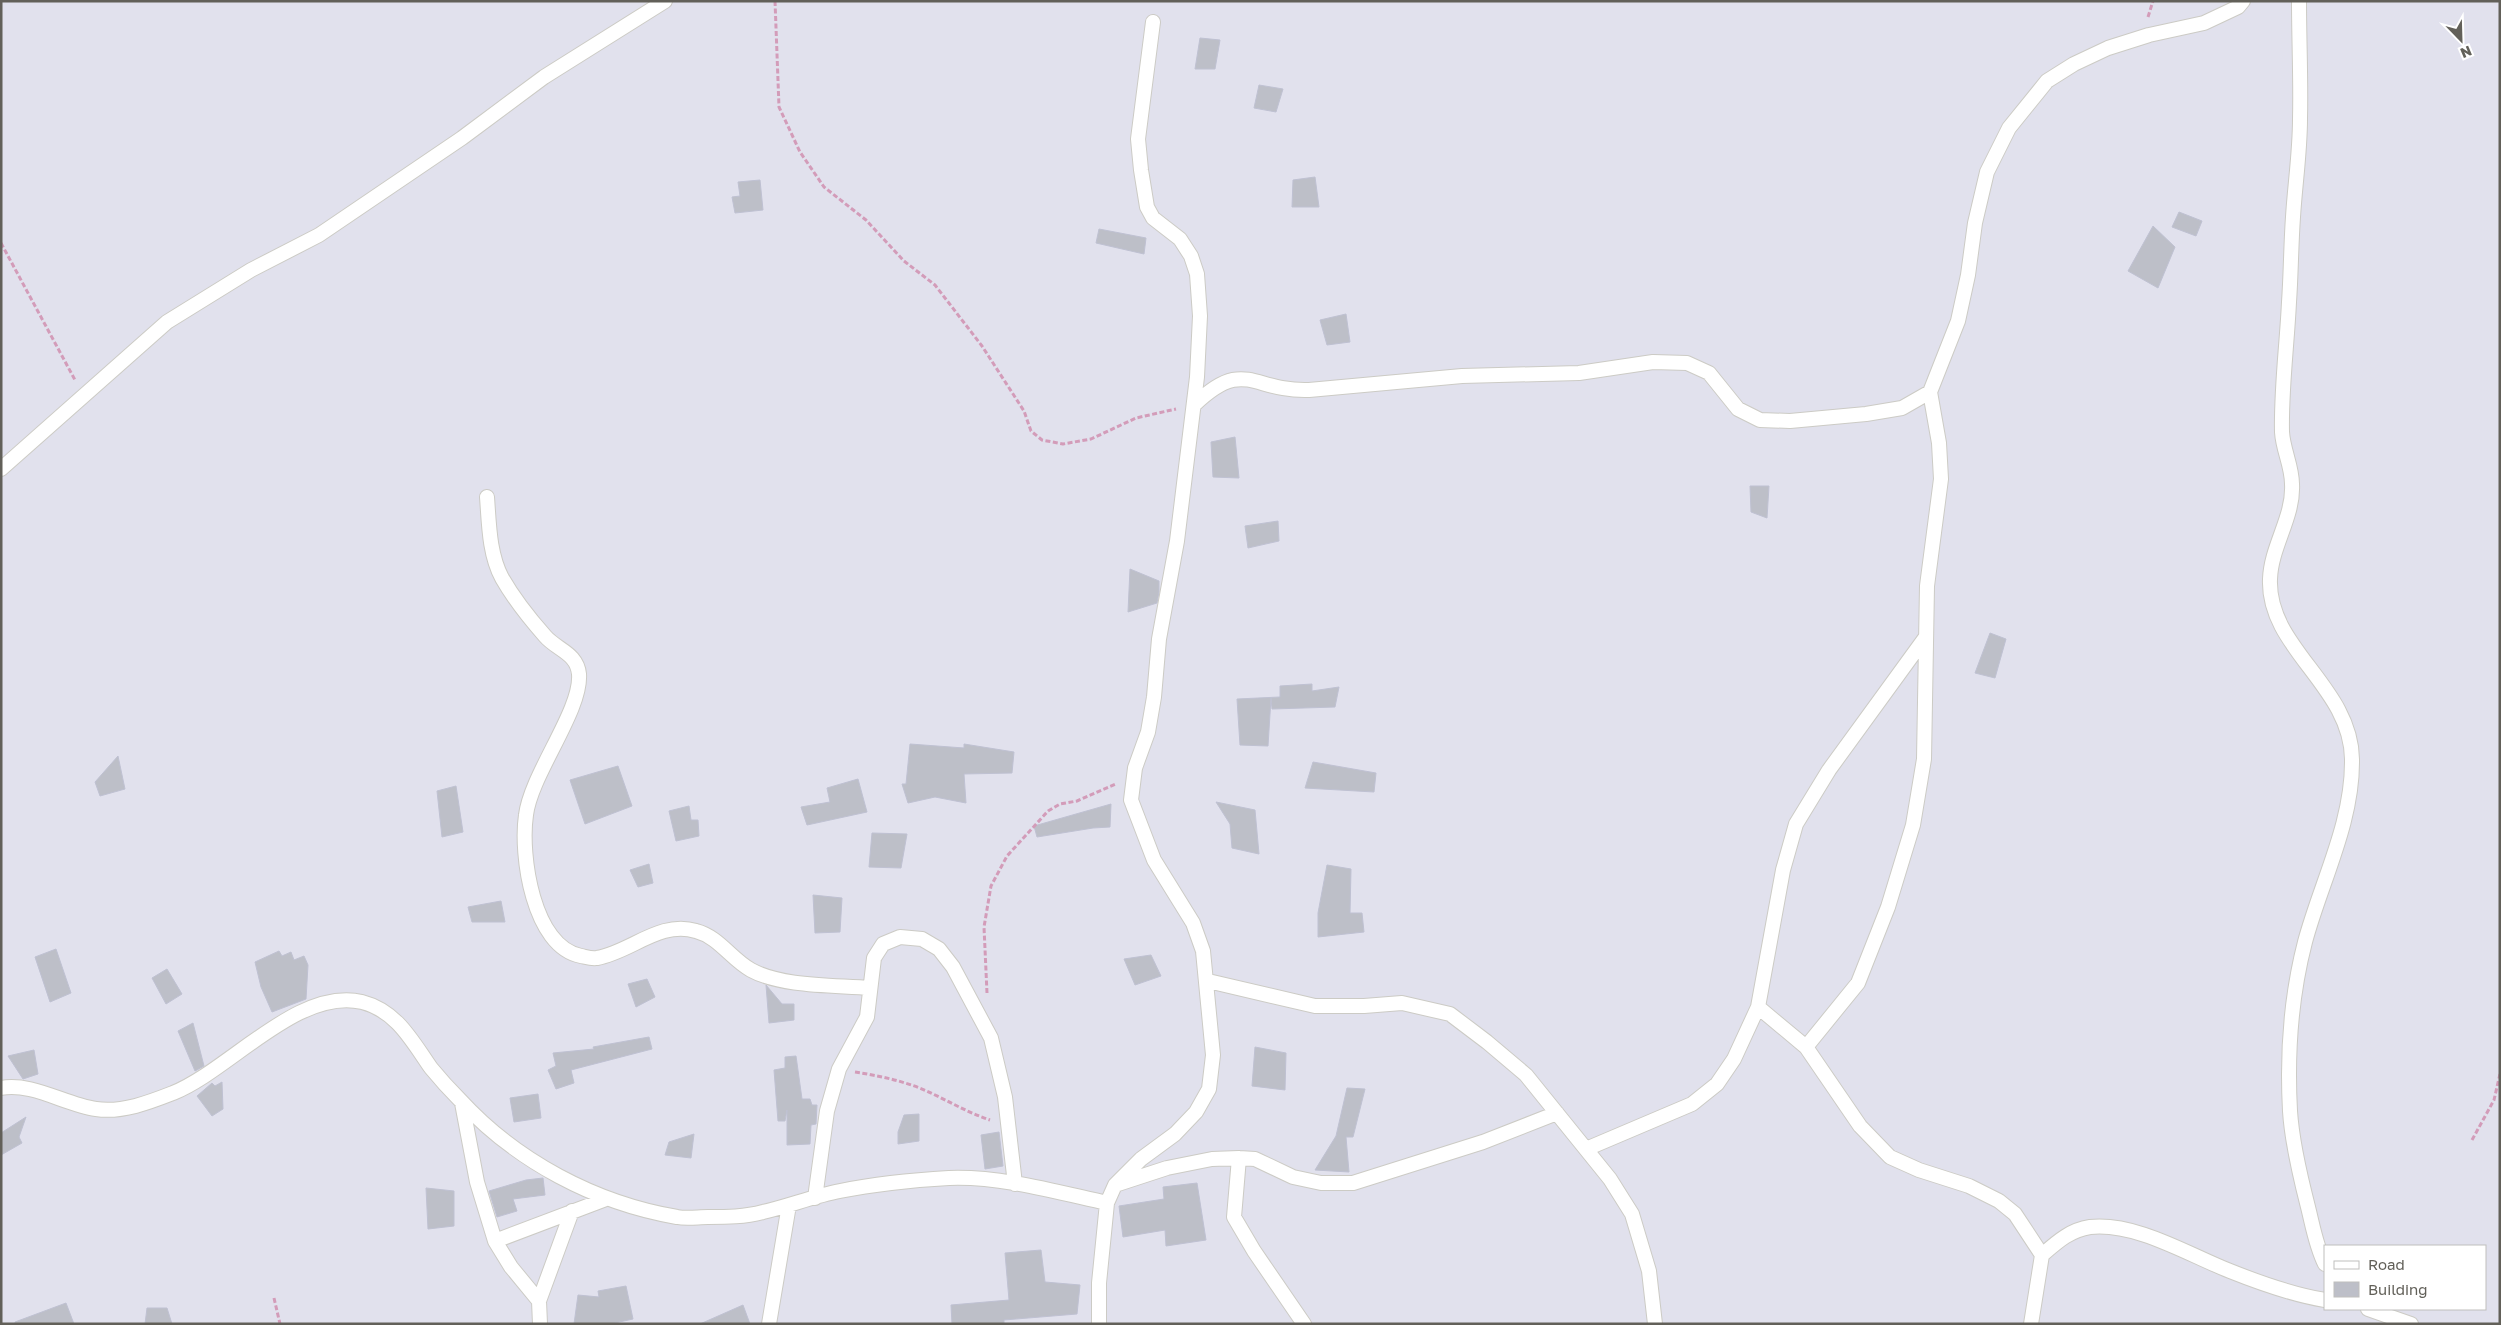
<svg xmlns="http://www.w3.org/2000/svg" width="2501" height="1325" font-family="'Golos Text',sans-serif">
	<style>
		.building { fill: #bdbfc8; stroke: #bfc1d2 }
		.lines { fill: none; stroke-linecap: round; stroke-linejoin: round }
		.minor-casing { stroke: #cccbc5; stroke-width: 16 }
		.path { stroke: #d39cb9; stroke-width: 3; stroke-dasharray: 5 2.5; stroke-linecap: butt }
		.minor { stroke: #fff; stroke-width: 14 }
	</style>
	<rect width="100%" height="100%" fill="#e1e1ed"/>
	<path class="building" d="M1200,38l20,2 -5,29h-20z
		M1259,85l24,4 -7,23 -22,-4z
		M1315,177l4,30h-27l1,-27z
		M760,180l3,30 -28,3 -3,-16 8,-1 -2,-14z
		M2179,212l23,9 -6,15 -24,-9z
		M2153,226l22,21 -17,41 -30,-17z
		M1099,229l47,9 -2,16 -48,-11z
		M1346,314l4,28 -23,3 -7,-25z
		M1235,437l4,41 -26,-1 -2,-35z
		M1750,486h19l-2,32 -16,-6z
		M1278,521l1,20 -31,7 -3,-22z
		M1130,569l29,12v11l-2,11 -29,9z
		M1990,633l16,6 -11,39 -20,-5z
		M1312,684v7l27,-4 -4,20 -63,2 -1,-11 -3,48 -28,-1 -3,-46 43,-2v-11z
		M910,744l54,4v-4l50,8 -2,21 -48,1 2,29 -31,-6 -27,6 -6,-19h4z
		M118,756l7,33 -25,7 -5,-14z
		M1313,762l63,11 -2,19 -69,-4z
		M618,766l14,40 -47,18 -15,-44z
		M858,779l9,33 -60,13 -6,-18 29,-5 -3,-14z
		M456,786l7,46 -21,5 -5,-46z
		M1216,802l39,8 4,44 -27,-6 -2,-24z
		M1111,804l-1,23 -17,1 -56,9 -3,-11z
		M689,806l2,14h7l1,16 -23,5 -7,-30z
		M872,833l35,1 -6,34 -32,-1z
		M649,864l4,19 -15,4 -8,-17z
		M1327,865l24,4 -1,44h12l2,19 -46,5v-24z
		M813,895l29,3 -2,34 -25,1z
		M501,901l4,21h-33l-4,-15z
		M56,949l15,44 -21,9 -15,-45z
		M279,951l3,5 9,-4 3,8 10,-4 4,9 -2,34 -34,13 -11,-25 -6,-25z
		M1151,955l10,21 -26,9 -11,-26z
		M167,969l15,25 -16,10 -14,-26z
		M647,979l8,18 -19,10 -8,-23z
		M766,985l16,19h12v16l-25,3z
		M193,1023l11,43 -9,5 -17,-40z
		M649,1037l3,12 -81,21 3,13 -18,6 -8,-19 8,-4 -3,-13 41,-4 -1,-2z
		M1255,1047l31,6 -1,37 -33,-4z
		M34,1050l4,24 -15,5 -15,-23z
		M796,1056l6,43h8l2,6h5l-1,19 -5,1 -1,19 -23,1v-35l-2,11h-7l-4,-51 11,-2v-11z
		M222,1082l1,27 -11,7 -15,-20 15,-13 3,3z
		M1347,1088l18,1 -12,48h-7l3,35 -34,-2 21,-34z
		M538,1094l3,24 -27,4 -4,-24z
		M919,1114v27l-21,3v-12l6,-17z
		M26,1117l-7,20 3,6 -21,12v-22z
		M999,1132l4,34 -18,3 -4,-34z
		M694,1134l-3,24 -26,-3 4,-13z
		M543,1178l2,17 -32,4 4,12 -20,6 -8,-26 37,-11z
		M1197,1183l9,57 -40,6 -1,-16 -42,7 -4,-31 45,-7 -1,-12z
		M426,1188l28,3v35l-26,3z
		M1041,1250l4,32 35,3 -3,29 -73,6v4h-52l-1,-19 58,-5 -4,-47z
		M626,1286l7,33 -23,5h-36l4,-29 21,2 -1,-6z
		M66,1303l8,21h-59v-2z
		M743,1305l7,19h-50z
		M147,1308h20l5,16h-27z"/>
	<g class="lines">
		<g class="minor-casing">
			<path id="minor" d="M2299,1c0,39 2,79 1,118 0,33 -5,65 -7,98 -2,28 -2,57 -4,85 -2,43 -8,87 -7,130 1,18 10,34 10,52 2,33 -21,62 -22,95 -3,69 81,107 82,180 1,64 -31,123 -47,183 -14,54 -18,114 -15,169 2,32 10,65 18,96 5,20 8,39 17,57
				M1194,405c51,-49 58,-13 115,-15l153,-14 117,-3 74,-11 34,1 22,10 29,36 22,11 30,1 76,-7 36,-6 28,-16 28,-71 10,-46 7,-52 12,-51 22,-44 38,-47 27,-17 34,-16 41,-13 55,-12 34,-16 5,-6
				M1,469l166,-147 84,-52 68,-35 143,-97 82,-61 121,-76
				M487,497c2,26 2,57 15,81 12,21 27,40 43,58 12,14 32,17 34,38 3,36 -48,100 -53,141 -6,40 7,132 55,141 5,1 11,3 16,2 34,-6 63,-38 99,-27 23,6 35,28 55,39 31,17 84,15 119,18
				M1208,981l107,25h49l38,-3 48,11 37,28 39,33 84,104 22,35 17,57 6,53
				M1758,1007l48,40 54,79 30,31 29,13 50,16 30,15 16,13 27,41
				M1806,1047l52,-64 30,-76 25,-82 11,-66 3,-173 14,-107 -2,-36 -9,-51
				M1,1088c31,-6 65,17 95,21 26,4 54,-7 77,-16 57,-23 125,-106 189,-91 35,9 50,39 69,66 9,11 19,22 29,32 56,61 135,103 217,117 10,2 21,0 31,0 18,0 37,0 55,-5 26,-6 51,-16 77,-21 35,-7 74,-11 109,-13 52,-2 108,14 158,25
				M462,1103l15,79 18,59 16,26 28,34
				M1586,1149l106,-45 25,-20 17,-25 24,-52 25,-137 13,-46 33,-54 96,-132
				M1239,1158l-5,59 20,34 50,73
				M1118,1184l49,-16 45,-9 27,-1 16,1 38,18 28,6h32l130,-41 74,-29
				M815,1198l12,-87 12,-42 28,-52 7,-59 9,-14 17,-7 22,2 17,10 14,18 38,71 14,59 10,87
				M495,1241l111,-42
				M2368,1309l43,15
				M540,1324l-1,-23 33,-90
				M769,1324l20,-119
				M1099,1324v-41l8,-80 8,-18 26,-26 34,-25 21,-22 13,-23 4,-34 -10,-104 -10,-28 -39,-63 -23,-60 4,-32 13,-36 6,-35 5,-58 18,-98 20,-164 3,-61 -3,-42 -6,-18 -11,-17 -27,-21 -6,-11 -6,-37 -3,-31 15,-117
				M2031,1324l11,-69c15,-13 28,-25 48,-28 46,-5 99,28 140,44 30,12 64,24 95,29"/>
		</g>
		<path class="path" d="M775,1l4,106 21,45 24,35 42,33 38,41 31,24 47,61 42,65 7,20 11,9 21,4 28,-5 45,-21 40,-9
			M2148,17l5,-16
			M1,243l74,137
			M987,993l-3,-66 7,-41 16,-30 41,-45 12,-7 17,-3 39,-17
			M855,1072c26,4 54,10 78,22 19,9 36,19 57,26
			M2472,1140l22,-40 6,-26
			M274,1298l6,26"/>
		<use href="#minor" class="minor"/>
	</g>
	<rect width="2501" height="1325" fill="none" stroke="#626059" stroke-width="5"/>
	<rect x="2324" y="1245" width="162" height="65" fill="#ffffff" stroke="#c0bfbd"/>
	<rect x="2334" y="1261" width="25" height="8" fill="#ffffff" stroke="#c0bfbd"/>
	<text x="2368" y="1270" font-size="15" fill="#626059">Road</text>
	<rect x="2334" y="1282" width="25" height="15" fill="#bdbfc8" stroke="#c0bfbd"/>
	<text x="2368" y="1295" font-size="15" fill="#626059">Building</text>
	<g transform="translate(2461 40) rotate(157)" stroke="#ffffff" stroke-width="4" paint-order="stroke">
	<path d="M0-4L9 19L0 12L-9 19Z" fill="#626059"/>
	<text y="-8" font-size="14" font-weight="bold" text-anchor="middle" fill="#626059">N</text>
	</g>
</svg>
